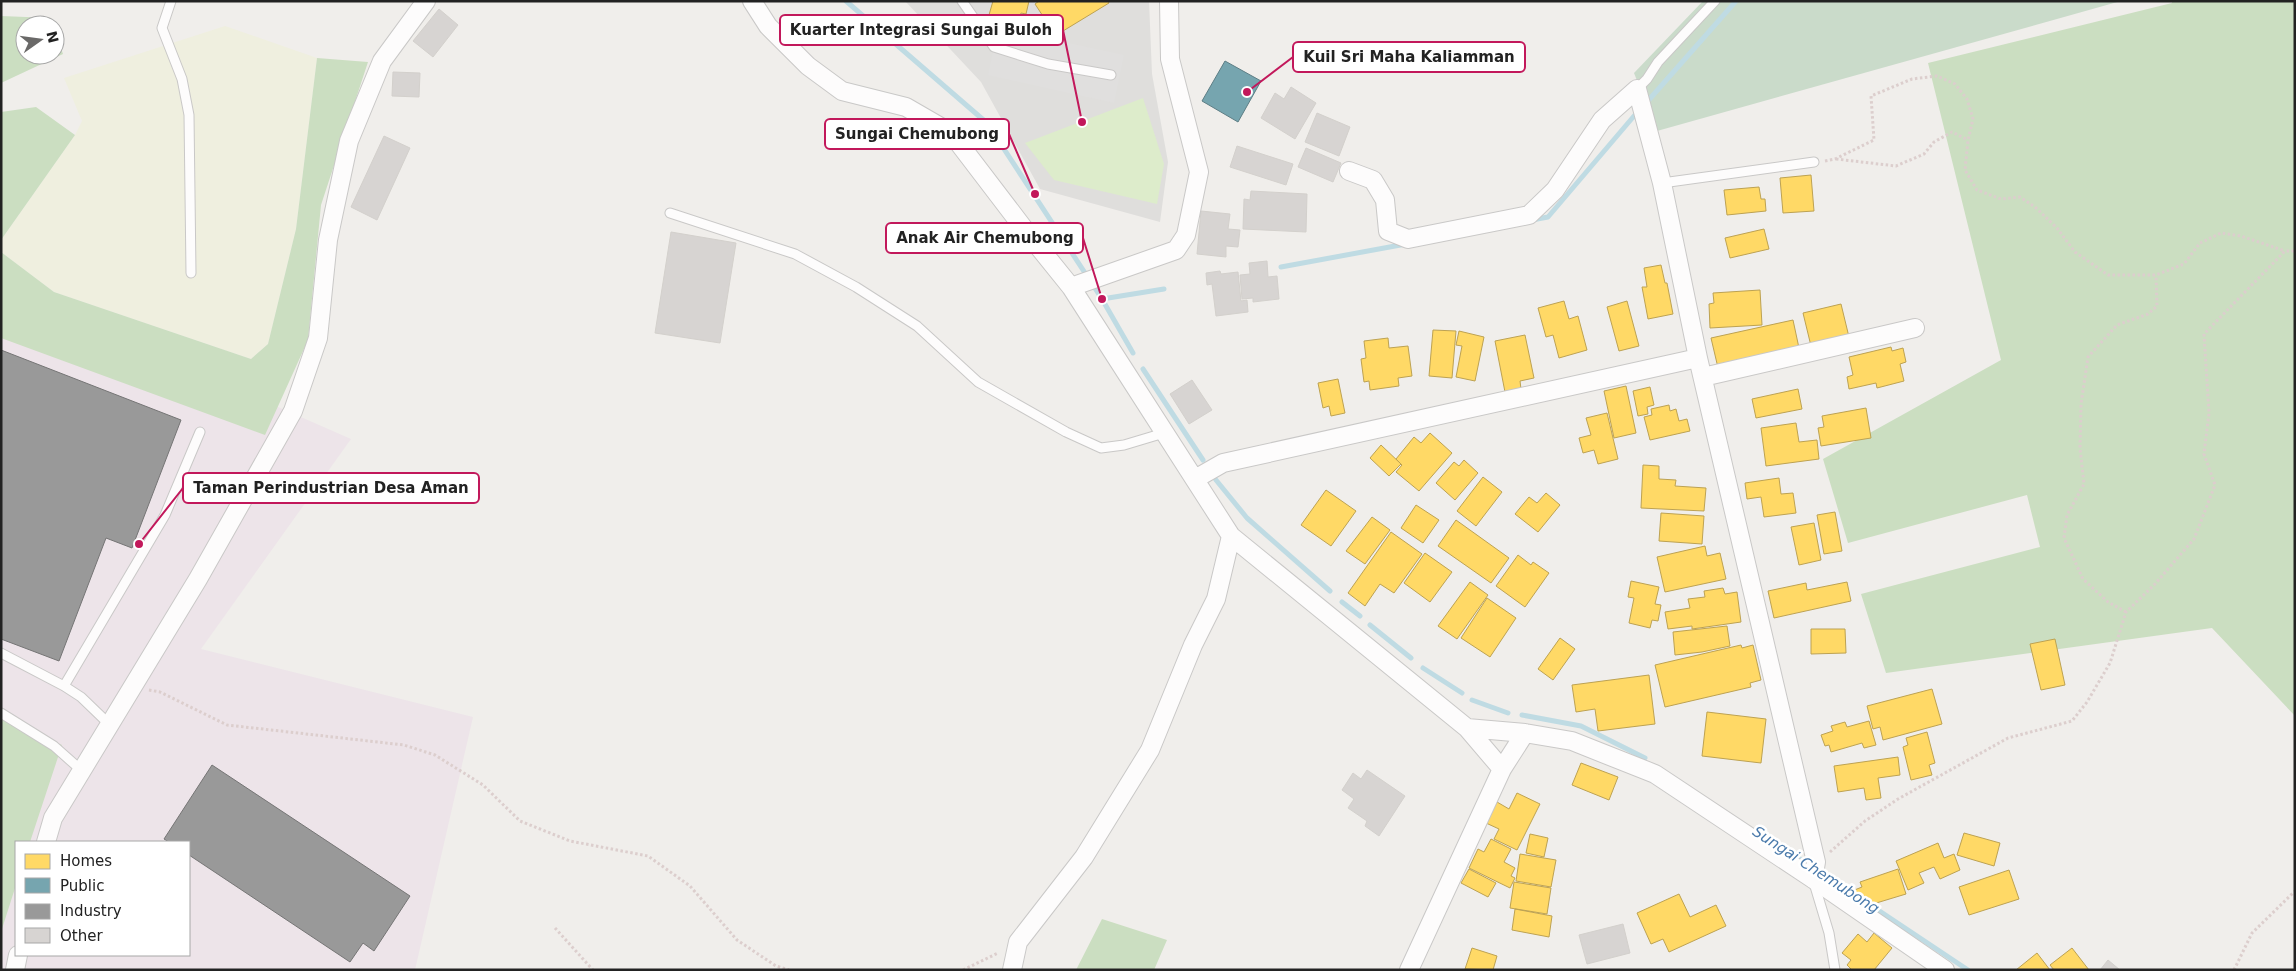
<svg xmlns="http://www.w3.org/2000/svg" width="2296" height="971" font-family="'DejaVu Sans',sans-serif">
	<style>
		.residential { fill: #dfdedc }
		.industrial { fill: #ede4e9; fill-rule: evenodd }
		.farmland { fill: #efefdf }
		.grass { fill: #ddeccb }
		.forest { fill: #cbdec1 }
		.cemetery { fill: #cadbca }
		.parking { fill: #e0dfde }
		.homes { fill: #ffd966; stroke: #bda252 }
		.public { fill: #76a5af; stroke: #5d7e85 }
		.industry { fill: #999; stroke: #757575 }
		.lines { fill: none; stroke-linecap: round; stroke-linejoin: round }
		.stream { stroke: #bfdbe3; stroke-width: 5 }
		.building { fill: #d7d4d2; stroke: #d3d0cc }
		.service-casing { stroke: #c9c8c7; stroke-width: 11 }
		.minor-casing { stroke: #c9c8c7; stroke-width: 20 }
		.path { stroke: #dccecd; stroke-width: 3; stroke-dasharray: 2.5 2.5; stroke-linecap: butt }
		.service { stroke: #fdfcfc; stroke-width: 9 }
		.minor { stroke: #fdfcfc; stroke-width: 18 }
		.labels { text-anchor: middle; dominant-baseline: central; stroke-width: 5; stroke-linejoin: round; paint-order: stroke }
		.water-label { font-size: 15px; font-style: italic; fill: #4a7aab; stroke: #fff }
		.leader { fill: none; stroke: #c2185b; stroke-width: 2 }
		.callout-dot { fill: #c2185b; stroke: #fff; stroke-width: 2 }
		.callout { fill: #fff; stroke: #c2185b; stroke-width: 2 }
		.callout-label { font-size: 15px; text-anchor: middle; font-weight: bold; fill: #222 }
	</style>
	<rect width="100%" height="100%" fill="#f0eeeb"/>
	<path class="residential" d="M905,1h244l3,73 16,88 -8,60 -120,-33 -59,-107z"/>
	<path class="industrial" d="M2,286l349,153 -150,210 272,68 -58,253h-414zM16,842h173v113h-173z"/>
	<path class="farmland" d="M225,26l92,32 -21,171 -28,115 -17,15 -197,-67 -53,-40v-12l74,-105 7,-14 -18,-43z"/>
	<path class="grass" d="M1143,98l21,66 -7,40 -103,-24 -29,-37z"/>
	<path class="forest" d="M2172,1h123v715l-83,-88 -326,45 -25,-79 179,-47 -13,-52 -179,48 -25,-84 178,-99 -73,-297 244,-60z
		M1,16l50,2 2,7h-28v30h30v-24l8,23 -62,29z
		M317,58l51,4 -47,143 -13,135 -43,95 -264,-97v-86l53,40 197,67 17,-15 28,-115z
		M36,107l39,28 -74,105v-128z
		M1,718l61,27 -32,97h-14v43l-15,47z
		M1102,919l65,21 -13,30h-78z"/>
	<path class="cemetery" d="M1703,1h418l-464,130 -23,-58z"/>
	<path class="parking" d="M998,28l126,27 -10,48 -126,-28z"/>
	<path class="homes" d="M993,1h36l-3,13 -5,-1 -3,10 -29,-8z
		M1039,1h69l1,2 -46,28 -3,-5 -8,4 -17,-26z
		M1811,175l3,36 -31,2 -3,-35z
		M1759,187l2,12h4l1,12 -39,4 -3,-25z
		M1764,229l5,20 -39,9 -5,-20z
		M1661,265l4,18h2l6,31 -25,5 -6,-32h5l-3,-19z
		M1760,290l2,35 -52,3 -1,-24 5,-1 -1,-10z
		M1564,301l5,18 9,-3 9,34 -28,8 -6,-23 -7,2 -8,-29z
		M1627,301l12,45 -20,5 -12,-44z
		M1841,304l8,33 -38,9 -8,-33z
		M1793,320l6,28 -80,24 -8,-34z
		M1433,330l23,1 -4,47 -23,-2z
		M1459,331l25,6 -9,44 -19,-4 6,-31 -6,-1z
		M1525,335l9,43 -14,3 1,8 -16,3 -10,-51z
		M1388,338l1,10 19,-2 4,30 -14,2 1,8 -29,4 -1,-9 -5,1 -3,-23 5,-1 -2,-17z
		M1891,347l1,4 11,-3 3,14 -6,2 4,17 -27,7 -1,-5 -27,6 -2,-12 6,-2 -4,-18z
		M1338,379l7,34 -14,3 -2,-10 -6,2 -5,-25z
		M1626,386l10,47 -22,5 -10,-47z
		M1650,387l4,18 -7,2 1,7 -10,2 -5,-25z
		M1798,389l4,20 -46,9 -4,-19z
		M1669,405l1,6 6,-2 3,12 8,-2 3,12 -40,9 -6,-23 8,-2 -1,-6z
		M1866,408l5,30 -50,8 -3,-18 6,-1 -2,-11z
		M1607,413l11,46 -20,5 -4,-14 -11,3 -4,-15 12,-3 -5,-17z
		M1796,423l3,19 18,-2 2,19 -53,7 -5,-38z
		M1430,433l22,20 -33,38 -23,-19 6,-7 -6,-6 18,-22 7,6z
		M1381,445l20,19 -12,12 -19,-18z
		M1464,460l14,13 -23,27 -19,-17 18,-21 5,4z
		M1643,465l16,1v13l17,1 -1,6 31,2 -2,23 -63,-3z
		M1483,477l19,15 -26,34 -19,-15z
		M1779,478l2,16 12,-1 3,20 -32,4 -3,-20 -14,2 -2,-16z
		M1326,490l30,21 -25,35 -30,-21z
		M1546,493l14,12 -22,27 -23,-18 14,-17 8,6z
		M1416,505l23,15 -16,23 -22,-15z
		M1835,512l7,39 -18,3 -7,-39z
		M1661,513l43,3 -2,28 -43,-3z
		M1372,517l18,13 -25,34 -19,-13z
		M1456,520l53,38 -18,25 -53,-37z
		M1814,523l7,37 -22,5 -8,-38z
		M1391,532l31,22 -28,39 -14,-9 -15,22 -17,-13z
		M1705,546l2,10 13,-3 6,26 -61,13 -8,-35z
		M1425,553l27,19 -22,30 -26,-19z
		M1518,555l13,10 2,-3 16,11 -24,34 -29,-21z
		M1631,581l28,6 -4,17 6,1 -3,16 -6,-1 -2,8 -21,-5 5,-25 -6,-1z
		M1470,582l18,13 -31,44 -19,-13z
		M1847,582l4,19 -77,17 -6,-27 38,-8 1,7z
		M1723,588l2,6 12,-2 4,30 -49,7v-3l-24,3 -3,-17 25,-4 -2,-9 17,-2 -1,-6z
		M1487,598l29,20 -26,39 -29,-19z
		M1727,626l3,20 -28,6 -27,3 -2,-23z
		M1811,629h34l1,24 -35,1z
		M1560,638l15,11 -22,31 -15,-11z
		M2055,639l10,46 -24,5 -11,-46z
		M1741,645l1,3 11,-3 8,35 -11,3 1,4 -86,20 -10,-42z
		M1649,675l6,49 -57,7 -3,-22 -19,3 -4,-27z
		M1932,689l10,35 -59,16 -3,-13 -7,2 -6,-23z
		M1707,712l59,7 -5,44 -59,-7z
		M1869,721l7,24 -12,3 -2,-5 -31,9 -2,-7 -4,1 -4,-11 12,-4 -2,-5 14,-4 2,5z
		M1927,732l8,31 -6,2 3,10 -21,5 -8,-33 5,-2 -2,-7z
		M1898,757l2,18 -22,3 3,20 -15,2 -2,-12 -26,4 -4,-26z
		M1581,763l37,14 -9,23 -37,-15z
		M1517,793l23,11 -23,46 -23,-11 5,-10 -13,-6 11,-21 12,7z
		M1964,833l36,10 -6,23 -37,-11z
		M1530,834l18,4 -4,19 -18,-4z
		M1491,839l20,10 -7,13 11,6 -4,8 4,2 -5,10 -41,-20 9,-19 6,3z
		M1938,843l6,15 10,-4 6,16 -20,9 -6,-12 -15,6 5,10 -16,7 -12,-29z
		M1520,854l36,6 -5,27 -35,-6z
		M1469,869l27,14 -8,14 -27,-14z
		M1898,869l8,25 -33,10 -21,-13 10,-4 -2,-5z
		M2009,870l10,29 -50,16 -10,-28z
		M1514,882l37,6 -4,26 -37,-6z
		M1679,894l11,23 26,-12 10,21 -57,26 -6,-13 -12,5 -14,-31z
		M1515,909l37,7 -3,21 -37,-7z
		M1874,933l18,15 -18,22h-22l-5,-5 4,-5 -9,-7 16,-19 9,8z
		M1472,948l25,8 -4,14 -28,-1z
		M2072,948l17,22h-35l-4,-5z
		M2037,953l13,17h-34z"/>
	<path class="public" d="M1225,61l36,20 -23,41 -36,-21z"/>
	<path class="industry" d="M1,350l180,70 -49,128 -26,-10 -47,123 -58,-22z
		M212,765l198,131 -36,55 -11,-8 -13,19 -161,-107v-13h-20l-5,-3z"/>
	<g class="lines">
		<path class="stream" d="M846,1l141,122 115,176 31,54
			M1647,102l89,-101
			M1532,220l16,-3 86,-101
			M1281,267l125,-23
			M1102,299l62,-10
			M1143,369l60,91
			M1216,480l31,38 83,73
			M1342,602l18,14
			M1370,625l41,33
			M1423,668l39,25
			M1472,700l36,13
			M1522,715l59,11 64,32
			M1767,838l44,28
			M1818,870l150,100"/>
	</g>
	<path class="building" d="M439,9l19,16 -25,32 -20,-16z
		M393,72l27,1 -1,24 -27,-1z
		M1291,87l25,16 -21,36 -34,-21 14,-25 9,6z
		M1317,113l33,14 -11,29 -34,-14z
		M384,136l26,12 -33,72 -26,-13z
		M1237,146l56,18 -7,21 -56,-18z
		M1306,148l35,15 -8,19 -35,-15z
		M1251,191l56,3 -1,38 -63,-3 1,-30 6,1z
		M1201,211l29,3 -2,15 12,1 -2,17 -12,-1v11l-29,-3z
		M671,232l65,11 -16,100 -65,-10z
		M1267,261l1,16 9,-1 2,23 -26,3v-4l-11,1 -2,-24 10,-1 -1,-11z
		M1220,271l1,3 17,-2 3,29 6,-1 1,12 -32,4 -4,-32 -5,1 -1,-12z
		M1192,380l20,30 -23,14 -19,-30z
		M1367,770l38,26 -26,40 -14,-10 2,-5 -19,-13 6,-9 -12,-9 11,-17 8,6z
		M1623,924l7,29 -43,11 -8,-29z
		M2108,960l12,10h-20z"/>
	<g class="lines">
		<g class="service-casing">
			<path id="service" d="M171,1l-9,27 20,51 7,36 2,158
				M962,1l32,46 54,17 63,11
				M1637,89l10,-10 11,-17 57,-61
				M1662,183l152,-21
				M670,213l125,41 61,33 61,39 61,56 88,50 35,16 23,-3 40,-12
				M1,653l63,33 17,11 28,27
				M64,686l101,-171 35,-83
				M1,713l53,33 27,24
				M1814,883l15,50 6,37"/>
		</g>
		<g class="minor-casing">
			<path id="minor" d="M752,1l16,25 40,40 34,25 64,16 45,26 74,97 46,57 160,249 236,192 58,5 47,8 83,33 158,105 132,91
				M1349,171l24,9 12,20 3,31 20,8 121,-24 26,-25 47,-70 35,-31 25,94 36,175 118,504 -3,17
				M1071,287l105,-37 10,-15 13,-63 -29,-113 -1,-58
				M1703,377l212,-49
				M1195,479l28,-16 475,-105
				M1467,728l35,41
				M46,842l7,-24 145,-239 95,-168 25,-73 10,-98 21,-99 33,-80 44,-60
				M15,970l3,-15
				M1012,970l6,-28 66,-85 66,-107 43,-105 23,-46 15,-63
				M1409,970l93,-201 23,-36"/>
		</g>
		<path class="path" d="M1836,159l60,7 28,-12 10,-12 18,-10 16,8
			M1825,161l10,-2 39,-19 -3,-44 41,-17 25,-3 18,8 12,15 6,20 -5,21 -3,30 12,20 24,9 19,-2 15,10 22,21 18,24 33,23h48l28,-11 16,-21 21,-10 20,3 44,15
			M2126,612l-18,-10 -25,-23 -19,-41 3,-23 17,-31 -4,-36 1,-44 7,-47 29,-32 31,-11 9,-8 -1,-31
			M149,690l11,2 67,33 177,20 31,10 48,30 37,36 50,20 78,15 42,30 47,54 39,26 13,4
			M1830,852l35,-31 33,-22 110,-61 64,-17 15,-19 23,-39 16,-51 29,-28 39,-45 21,-54 -11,-31 5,-41 -5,-79 81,-83h10
			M555,928l38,42
			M963,970l35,-17
			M2234,970l18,-37 43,-42"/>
		<use href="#service" class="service"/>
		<use href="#minor" class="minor"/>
	</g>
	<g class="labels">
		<g class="water-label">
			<text transform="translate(1816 870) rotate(33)">Sungai Chemubong</text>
		</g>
	</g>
	<path class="leader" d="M1082 122L1063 30M1247 92L1293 57M1035 194L1009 134M1102 299L1083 238M139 544L183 488"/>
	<g class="callout-dot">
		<circle cx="1082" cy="122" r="5"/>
		<circle cx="1247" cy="92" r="5"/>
		<circle cx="1035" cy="194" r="5"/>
		<circle cx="1102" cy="299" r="5"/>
		<circle cx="139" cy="544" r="5"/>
	</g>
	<g class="callout">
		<rect x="780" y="15" width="283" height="30" rx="5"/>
		<rect x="1293" y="42" width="232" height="30" rx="5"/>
		<rect x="825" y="119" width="184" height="30" rx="5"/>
		<rect x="886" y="223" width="197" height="30" rx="5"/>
		<rect x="183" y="473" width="296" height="30" rx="5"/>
	</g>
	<g class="callout-label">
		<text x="921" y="35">Kuarter Integrasi Sungai Buloh</text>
		<text x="1409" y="62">Kuil Sri Maha Kaliamman</text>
		<text x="917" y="139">Sungai Chemubong</text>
		<text x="985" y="243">Anak Air Chemubong</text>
		<text x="331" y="493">Taman Perindustrian Desa Aman</text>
	</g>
	<rect width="2296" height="971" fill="none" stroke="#222222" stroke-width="5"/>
	<rect x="15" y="841" width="175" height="115" fill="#ffffff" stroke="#a7a7a7"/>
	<rect x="25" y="854" width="25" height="15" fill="#ffd966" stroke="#a7a7a7"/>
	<text x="60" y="866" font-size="15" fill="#222222">Homes</text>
	<rect x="25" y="878" width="25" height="15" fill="#76a5af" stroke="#a7a7a7"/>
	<text x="60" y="891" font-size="15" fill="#222222">Public</text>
	<rect x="25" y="904" width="25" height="15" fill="#999999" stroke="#a7a7a7"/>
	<text x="60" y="916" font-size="15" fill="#222222">Industry</text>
	<rect x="25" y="928" width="25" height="15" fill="#d7d4d2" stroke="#a7a7a7"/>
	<text x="60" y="941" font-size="15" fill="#222222">Other</text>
	<g transform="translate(40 40) rotate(76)"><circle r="24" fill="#ffffff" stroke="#a7a7a7"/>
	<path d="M0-4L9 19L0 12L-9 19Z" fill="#6a6968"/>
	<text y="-8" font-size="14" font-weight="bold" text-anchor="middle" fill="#222222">N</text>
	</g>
</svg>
